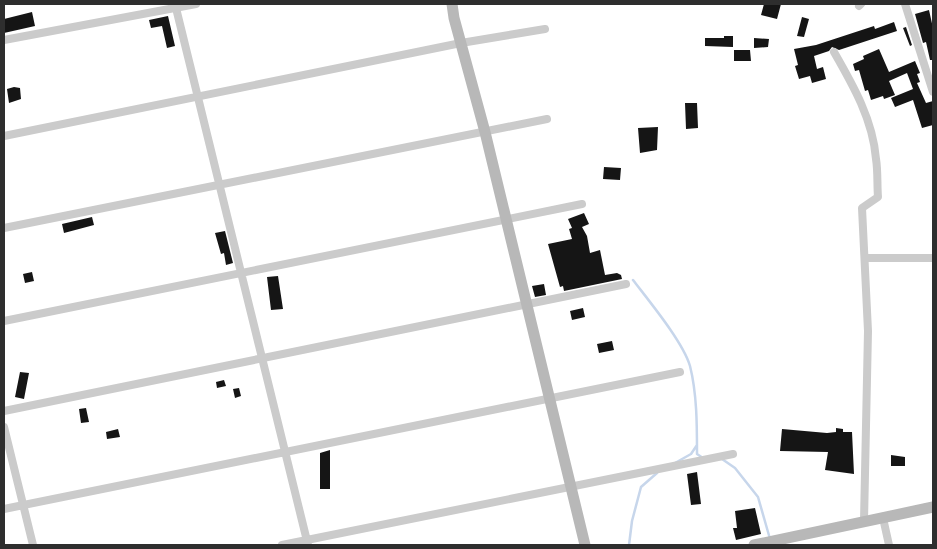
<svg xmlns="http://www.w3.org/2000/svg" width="937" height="549" font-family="'Open Sans',sans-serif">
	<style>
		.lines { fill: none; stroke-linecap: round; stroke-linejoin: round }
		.stream { stroke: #c7d6eb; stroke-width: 2.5 }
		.building { fill: #151515 }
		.street { stroke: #cbcbcb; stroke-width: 8 }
		.secondary { stroke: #b8b8b8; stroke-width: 11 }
	</style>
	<rect width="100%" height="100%" fill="#fff"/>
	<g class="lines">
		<path class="stream" d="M633,280c16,21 50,62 57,86 7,28 7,59 7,88l6,4
			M722,459l13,9 23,29 12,42
			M675,463l16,-9 6,-9
			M629,545l3,-24 9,-34 16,-14"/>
	</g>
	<path class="building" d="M764,4h17l-4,15 -16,-4z
		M929,10l4,18v32h-3l-4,-18 -3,1 -8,-29z
		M32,12l3,14 -31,7v-14z
		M168,16l7,30 -8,2 -5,-22 -11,2 -2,-8z
		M802,17l7,2 -5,18 -7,-1z
		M894,22l3,9 -58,19 -7,-3 -3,4 -15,5 3,13 6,-2 3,12 -14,4 -2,-7 -11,3 -4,-13 3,-1 -4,-16 22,-4 58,-19 1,3z
		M906,27l6,18 -2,1 -7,-18z
		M724,36h9v11l-28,-1v-8h19z
		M754,38l15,1 -1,8 -14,1z
		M879,49l10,23 26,-11 5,12 -3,1 3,8 -3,1 9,20 7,-2v24l-11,3 -9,-28 -18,7 -4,-9 22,-9 -6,-16 -18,8 6,14 -11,4 -1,-3 -12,4 -3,-10 -3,1 -6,-21 -4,1 -2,-7 11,-5 -1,-3z
		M734,50h16l1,11h-17z
		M14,87l6,1 1,11 -12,4 -2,-14z
		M685,103h12l1,25 -12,1z
		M658,127l-1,23 -17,3 -2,-25z
		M604,167l17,1 -1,12 -17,-1z
		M584,213l5,11 -7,3 5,9 3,17 10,-3 5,25 12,-2 4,2 1,4 -58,12 -1,-5 -3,1 -12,-43 24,-5 -3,-10 3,-1 -4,-9z
		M92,217l2,8 -30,8 -2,-9z
		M225,231l8,32 -7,2 -2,-12 -3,1 -6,-21z
		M32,272l2,9 -9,2 -2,-9z
		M278,276l5,33 -12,1 -4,-33z
		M544,284l2,11 -11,2 -3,-11z
		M583,308l2,9 -13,3 -2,-9z
		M612,341l2,9 -15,3 -2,-9z
		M20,372l9,1 -5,26 -9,-2z
		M224,380l2,6 -9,2 -1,-6z
		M239,388l2,8 -6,2 -2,-9z
		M86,408l3,14 -8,1 -2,-14z
		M836,428l7,1v3h9l2,42 -29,-4 3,-18 -48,-1 2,-22 45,4 9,-1z
		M118,429l2,8 -13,2 -1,-7z
		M330,450v39h-10v-36z
		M891,455l14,2v9h-14z
		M697,472l4,32 -10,1 -4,-31z
		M755,508l6,26 -25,6 -3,-12h4l-2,-17z"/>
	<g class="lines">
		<path class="street" d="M175,4l133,541
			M905,4l28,88
			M859,6l2,-2
			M4,40l192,-36
			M834,52c19,33 39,68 42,107 2,12 1,26 2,38l-16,11 6,123 -4,190
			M4,136l457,-93 84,-14
			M4,228l543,-109
			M865,258h68
			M4,321l578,-117
			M4,411l622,-127
			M4,427l29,118
			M4,509l676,-137
			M883,518l6,27
			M282,545l451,-91"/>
		<path class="secondary" d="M452,4l2,14 31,114 100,413
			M754,545l179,-38"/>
	</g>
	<rect width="937" height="549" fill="none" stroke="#2e2e2e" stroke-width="10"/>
</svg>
